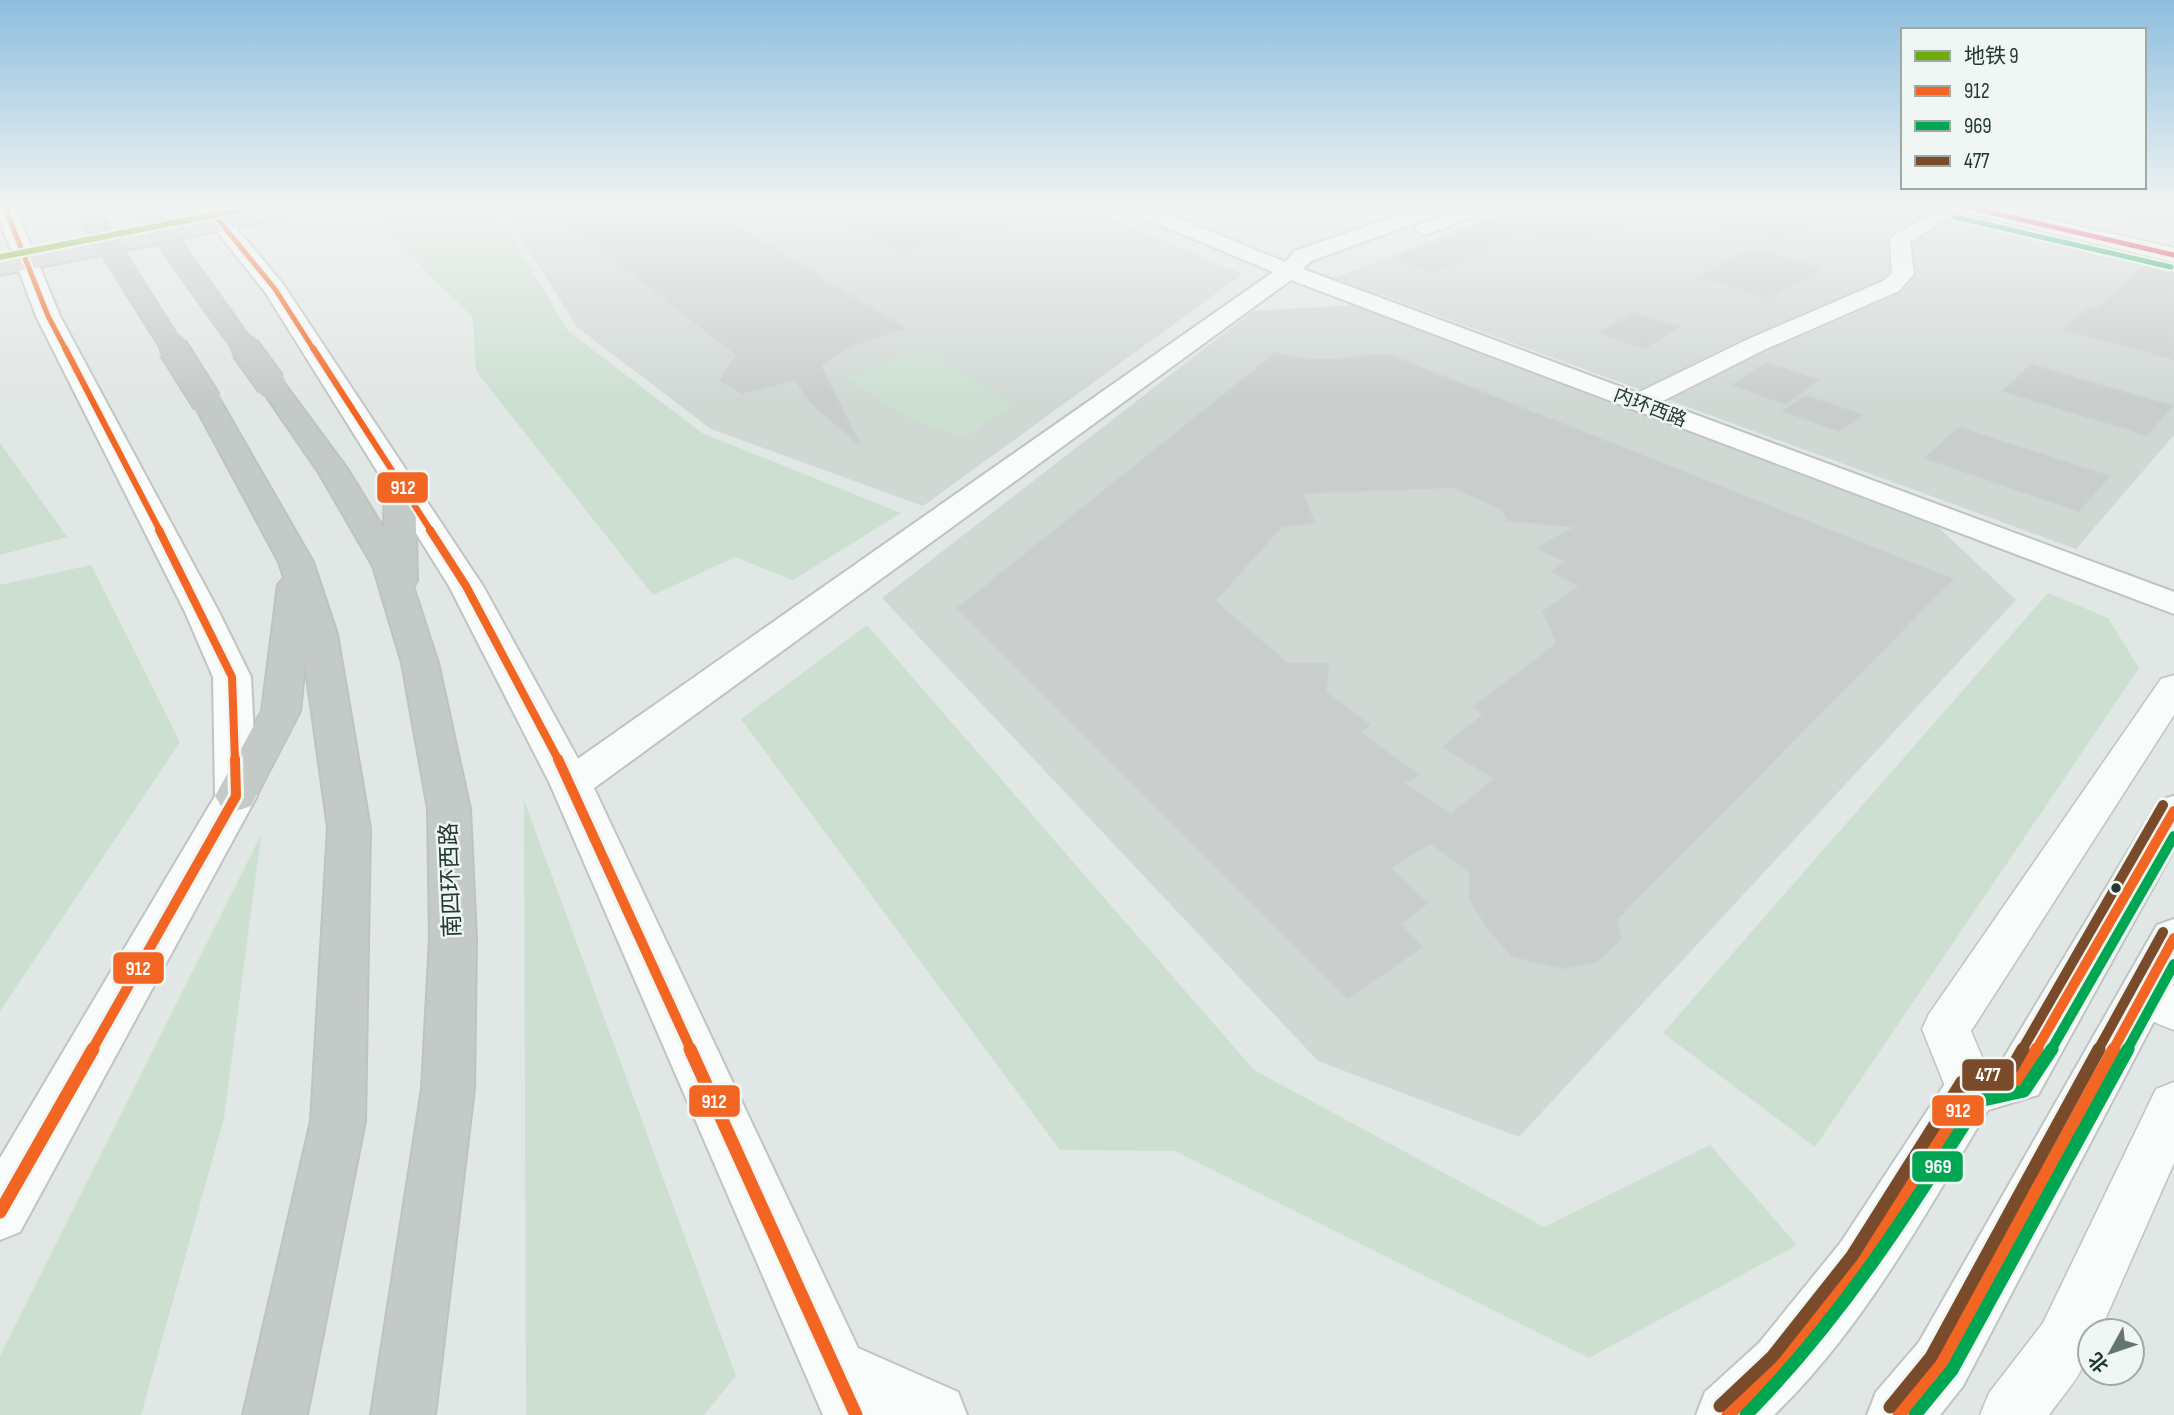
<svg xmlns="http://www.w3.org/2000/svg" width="2174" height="1415" font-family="'Sofia Sans Condensed','Noto Sans SC',sans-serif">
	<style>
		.built { fill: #d0d8d4 }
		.green { fill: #ccdfd1 }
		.building { fill: #c9cecc; stroke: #cad0cd; stroke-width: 2; fill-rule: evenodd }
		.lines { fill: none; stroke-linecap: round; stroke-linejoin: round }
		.minor-casing { stroke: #bec4c1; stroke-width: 3 }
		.tertiary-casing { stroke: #bec4c1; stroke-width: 4 }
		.secondary-casing { stroke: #bec5c2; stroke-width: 4 }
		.primary-casing { stroke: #bcc3c1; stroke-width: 4 }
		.trunk-casing { stroke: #bcc3c1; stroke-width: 4 }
		.path { stroke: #bfc7c5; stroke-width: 2.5; stroke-dasharray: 2 3.5; stroke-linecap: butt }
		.minor { fill: #fafbfb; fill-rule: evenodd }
		.tertiary { fill: #fafbfb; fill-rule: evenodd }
		.secondary { fill: #fafbfb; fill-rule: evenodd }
		.primary { fill: #cdd3d1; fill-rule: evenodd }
		.trunk { fill: #c4cac8; fill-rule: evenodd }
		.trunk-bridge-far1-casing { stroke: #bcc3c1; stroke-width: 24; stroke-linecap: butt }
		.trunk-bridge-casing { stroke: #bcc3c1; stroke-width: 32; stroke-linecap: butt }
		.trunk-bridge-far1 { stroke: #c4cac8; stroke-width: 23 }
		.trunk-bridge { stroke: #c4cac8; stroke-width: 29 }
		.bus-1-far4-casing { stroke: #f0f6f3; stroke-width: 9 }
		.bus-1-far3-casing { stroke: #f0f6f3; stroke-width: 10 }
		.bus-1-far2-casing { stroke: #f0f6f3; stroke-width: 13 }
		.bus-1-far1-casing { stroke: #f0f6f3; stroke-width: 16 }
		.bus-1-casing { stroke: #f0f6f3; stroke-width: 18 }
		.bus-2-far2-casing { stroke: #f0f6f3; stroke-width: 9 }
		.bus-2-far1-casing { stroke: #f0f6f3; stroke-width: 16 }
		.bus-2-casing { stroke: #f0f6f3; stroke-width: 18 }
		.bus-3-far1-casing { stroke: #f0f6f3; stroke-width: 16 }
		.bus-3-casing { stroke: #f0f6f3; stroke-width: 18 }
		.bus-4-casing { stroke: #f0f6f3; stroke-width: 9 }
		.bus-1-far4 { stroke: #f26522; stroke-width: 5 }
		.bus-1-far3 { stroke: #f26522; stroke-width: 6 }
		.bus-1-far2 { stroke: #f26522; stroke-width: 8 }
		.bus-1-far1 { stroke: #f26522; stroke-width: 10 }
		.bus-1 { stroke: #f26522; stroke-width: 13 }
		.bus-2-far2 { stroke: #00a651; stroke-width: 5 }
		.bus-2-far1 { stroke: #00a651; stroke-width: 10 }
		.bus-2 { stroke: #00a651; stroke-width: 13 }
		.bus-3-far1 { stroke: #7a4b2a; stroke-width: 10 }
		.bus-3 { stroke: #7a4b2a; stroke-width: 13 }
		.bus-4 { stroke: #e4002b; stroke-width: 5 }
		.metro-1-casing { stroke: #f0f6f3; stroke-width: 10 }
		.metro-1 { stroke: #6eac0c; stroke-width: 6 }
		.bus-dot { fill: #223832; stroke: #f0f6f3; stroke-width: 2.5 }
		.labels { text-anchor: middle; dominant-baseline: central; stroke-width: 5; stroke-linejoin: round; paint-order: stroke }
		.far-street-label { font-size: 19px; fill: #223832; stroke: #f0f6f3 }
		.street-label { font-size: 23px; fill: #223832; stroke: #f0f6f3 }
		.line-badge { stroke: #f0f6f3; stroke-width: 2.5 }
		.badge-label { font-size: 19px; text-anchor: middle; font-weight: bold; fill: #fff }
	</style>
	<rect width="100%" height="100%" fill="#e1e7e4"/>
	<path class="built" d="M500,205h579l164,69 -320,232 -212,-77 -134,-102z
		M1524,205h391l259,64v166l-98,114 -741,-271z
		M2052,205h122v27z
		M1355,305l583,222 78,73 -497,537 -201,-76 -436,-463 371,-287z"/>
	<path class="green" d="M376,205h117l75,126 134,102 199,80 -108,67 -58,-23 -82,38 -177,-224 -3,-53 -109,-110z
		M2077,205h54l43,10v12z
		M926,348l86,56 -45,33 -49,-14 -72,-45z
		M0,443l67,94 -67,18z
		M91,565l89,177 -180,269v-426z
		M2048,593l60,25 31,50 -324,479 -152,-114z
		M867,625l387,445 290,157 166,-82 87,100 -208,113 -414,-207 -115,-1 -319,-431z
		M524,800l212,576 -32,39h-178z
		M261,835l-37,283 -83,297h-141v-59z"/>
	<path class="building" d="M545,205h157l202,123 -52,17 -32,20 40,80 -48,-41 -17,-24 -53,13 -22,-13 17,-25z
		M817,205h235l1,8 -154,39z
		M1526,205h139l-94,42 -47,-15 -90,41 -41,-14z
		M1726,205h117l-67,35 -53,-15z
		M1753,249l68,19 -52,30 -69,-21z
		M2144,266l30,7v86l-110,-30 24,-21 8,2z
		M1634,313l45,14 -34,21 -46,-16z
		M1276,353l24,6 34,1 52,-6 567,225 -337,341 5,19 -25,23 -34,6 -50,-12 -26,-30 -16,-28v-26l-39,-29 -41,25 37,35 -27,21 22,23 -74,51 -390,-390zM1453,487l49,22 5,11 68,7 -38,21 29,13 -14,11 28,14 -37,25 14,32 -83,64 9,8 -40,32 52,32 -44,35 -48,-31 16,-8 -59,-43 10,-7 -44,-33 2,-28 -41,-1 -72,-62 66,-74 33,-5 -12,-29z
		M1766,363l52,17 -32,24 -53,-19z
		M2031,365l141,41 -25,29 -144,-44z
		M1806,396l56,19 -23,16 -56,-20z
		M1959,428l150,48 -30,35 -154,-53z"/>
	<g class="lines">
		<g class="minor-casing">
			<path id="minor" d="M1944,205h23l-57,37 4,32 -15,17 -135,59 -117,59h-18l-4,-6 4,-6 117,-57 137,-59 9,-8 -2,-33 3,-4z
				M2007,205h19l-11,8 -7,-2z
				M2174,675v40l-203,316 25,59 -7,16 -18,6 -18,-6 -31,-77 7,-15 232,-335z
				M2144,973l30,13v44c-22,-8 -43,-17 -53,-38l6,-14z
				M2174,1082v81l-74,168h-10c0,39 -20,54 -41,84h-69l9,-22 54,-70 113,-234z"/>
		</g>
		<g class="tertiary-casing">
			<path id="tertiary" d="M1119,205h28l138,57 10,-11 132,-46h30l-3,4 -143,52 -8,8 871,323v22l-883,-334 -705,514 -15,5 -15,-5 -6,-10 6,-10 717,-502 -151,-63z
				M1467,205h29l-3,4 -62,24 -7,2 -10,-6 3,-4z
				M1948,205h37l189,43v14l-223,-53z"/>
		</g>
		<g class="secondary-casing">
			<path id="secondary" d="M0,205h14l46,111 159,296 32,65 6,119 -237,436 -20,8v-82l215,-362 -2,-119 -28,-65 -149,-296 -36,-95z
				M196,205h21l66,79 200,302 109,198 266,564 100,44 9,23h-144l-273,-631 -101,-198 -184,-294z
				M2174,796v53l-136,246 -50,15c-64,106 -124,218 -214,305h-78l9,-23 54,-49 82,-101 111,-169 51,-14 156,-259z
				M2174,919v64l-211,403 -23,29h-73l9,-23 43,-50 238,-417z"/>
		</g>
		<g class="primary-casing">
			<path id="primary" d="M286,205h42l-10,6 -318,64v-14z"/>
		</g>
		<g class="trunk-casing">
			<path id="trunk" d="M271,376l9,2 68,92 36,59 1,-46 4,-6 11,-3 11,3 4,6 2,98 -4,5 25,77 32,146 6,130 -2,150 -39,326h-64l51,-326 8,-150 -2,-130 -26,-146 -29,-97 -55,-95 -60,-87 4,-6z
				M207,394l10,2 4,6 92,160 24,72 33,194 -5,293 -58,294h-64l68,-294 17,-293 -23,-166 -5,49 -49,95 -15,5 -15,-5 -6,-10 47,-85 16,-126 6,-7 -5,-16 -86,-160 4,-6z"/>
		</g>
		<path class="path" d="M341,211l27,-6"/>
		<use href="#minor" class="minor"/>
		<use href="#tertiary" class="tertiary"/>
		<use href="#secondary" class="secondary"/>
		<use href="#primary" class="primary"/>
		<use href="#trunk" class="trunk"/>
		<g class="trunk-bridge-far1-casing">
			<path id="trunk-bridge-far1" d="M83,205l91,145
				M142,205l104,145"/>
		</g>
		<g class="trunk-bridge-casing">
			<path id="trunk-bridge" d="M173,348l34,54
				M245,348l26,36"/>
		</g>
		<use href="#trunk-bridge-far1" class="trunk-bridge-far1"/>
		<use href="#trunk-bridge" class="trunk-bridge"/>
		<g class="bus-1-far4-casing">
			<path id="bus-1-far4" d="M4,205l44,111 18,34
				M206,205l69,84 39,61"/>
		</g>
		<g class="bus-1-far3-casing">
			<path id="bus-1-far3" d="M65,348l95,183
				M313,348l118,183"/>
		</g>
		<g class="bus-1-far2-casing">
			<path id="bus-1-far2" d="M159,530l73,147 3,84
				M430,530l36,56 93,175"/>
		</g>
		<g class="bus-1-far1-casing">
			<path id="bus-1-far1" d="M558,759l133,291
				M92,1050l144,-254 -1,-37
				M2036,1050l138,-239
				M2113,1050l61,-112"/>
		</g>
		<g class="bus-1-casing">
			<path id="bus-1" d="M690,1049l166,366
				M0,1212l93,-163
				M1728,1415l53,-50 81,-102 109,-173 49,-11 17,-30
				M1899,1415l42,-51 173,-315"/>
		</g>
		<g class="bus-2-far2-casing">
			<path id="bus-2-far2" d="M1955,217l216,50"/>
		</g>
		<g class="bus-2-far1-casing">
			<path id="bus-2-far1" d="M2051,1050l123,-214
				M2127,1050l47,-86"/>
		</g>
		<g class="bus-2-casing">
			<path id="bus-2" d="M1746,1415c93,-94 163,-203 233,-314l45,-10 28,-42
				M1915,1415l37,-45 176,-321"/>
		</g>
		<g class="bus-3-far1-casing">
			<path id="bus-3-far1" d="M2022,1050l141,-245
				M2098,1050l65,-118"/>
		</g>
		<g class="bus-3-casing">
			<path id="bus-3" d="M1720,1406l52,-49 80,-101 110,-174 50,-14 11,-19
				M1890,1407l41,-50 168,-308"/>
		</g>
		<g class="bus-4-casing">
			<path id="bus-4" d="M1959,205l215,50"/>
		</g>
		<use href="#bus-1-far4" class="bus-1-far4"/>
		<use href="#bus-1-far3" class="bus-1-far3"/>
		<use href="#bus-1-far2" class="bus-1-far2"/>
		<use href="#bus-1-far1" class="bus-1-far1"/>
		<use href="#bus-1" class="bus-1"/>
		<use href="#bus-2-far2" class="bus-2-far2"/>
		<use href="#bus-2-far1" class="bus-2-far1"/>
		<use href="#bus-2" class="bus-2"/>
		<use href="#bus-3-far1" class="bus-3-far1"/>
		<use href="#bus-3" class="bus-3"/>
		<use href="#bus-4" class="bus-4"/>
		<g class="metro-1-casing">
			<path id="metro-1" d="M0,257l265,-52"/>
		</g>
		<use href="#metro-1" class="metro-1"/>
	</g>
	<linearGradient id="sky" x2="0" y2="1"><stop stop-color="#8dbedf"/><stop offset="0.51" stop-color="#f2f4f3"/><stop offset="1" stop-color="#f2f4f3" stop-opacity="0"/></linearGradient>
	<rect width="2174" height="403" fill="url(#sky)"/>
	<circle class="bus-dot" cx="2116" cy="888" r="6"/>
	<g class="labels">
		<g class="far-street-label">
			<text transform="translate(1650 408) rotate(21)">内环西路</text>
		</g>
		<g class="street-label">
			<text transform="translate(451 880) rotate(-92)">南四环西路</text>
		</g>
	</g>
	<g class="line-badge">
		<rect x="376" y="471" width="53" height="33" rx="7" fill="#f26522"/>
		<rect x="112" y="951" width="53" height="34" rx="7" fill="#f26522"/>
		<rect x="1961" y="1058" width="54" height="34" rx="7" fill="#7a4b2a"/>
		<rect x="688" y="1084" width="53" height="34" rx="7" fill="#f26522"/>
		<rect x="1931" y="1094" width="54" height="33" rx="7" fill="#f26522"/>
		<rect x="1911" y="1150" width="53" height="33" rx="7" fill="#00a651"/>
	</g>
	<g class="badge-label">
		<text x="403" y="494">912</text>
		<text x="138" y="975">912</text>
		<text x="1988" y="1081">477</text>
		<text x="714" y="1108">912</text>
		<text x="1958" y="1117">912</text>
		<text x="1938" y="1173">969</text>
	</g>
	<rect x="1901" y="28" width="245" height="161" fill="#f0f6f3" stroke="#9eaaa6" stroke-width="2"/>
	<rect x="1915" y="51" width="35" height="10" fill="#6eac0c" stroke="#9eaaa6" stroke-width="2"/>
	<text x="1964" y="63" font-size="21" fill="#223832">地铁 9</text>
	<rect x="1915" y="86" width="35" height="10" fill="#f26522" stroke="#9eaaa6" stroke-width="2"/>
	<text x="1964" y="98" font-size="21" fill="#223832">912</text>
	<rect x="1915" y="121" width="35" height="10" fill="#00a651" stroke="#9eaaa6" stroke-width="2"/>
	<text x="1964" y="133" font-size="21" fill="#223832">969</text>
	<rect x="1915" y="156" width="35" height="10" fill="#7a4b2a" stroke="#9eaaa6" stroke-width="2"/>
	<text x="1964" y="168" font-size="21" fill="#223832">477</text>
	<g transform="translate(2111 1352) rotate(230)"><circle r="33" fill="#f0f6f3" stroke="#9eaaa6" stroke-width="2"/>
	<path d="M0-5L12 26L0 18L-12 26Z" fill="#657570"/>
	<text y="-10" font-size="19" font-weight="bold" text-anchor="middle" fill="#223832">北</text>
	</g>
</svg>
